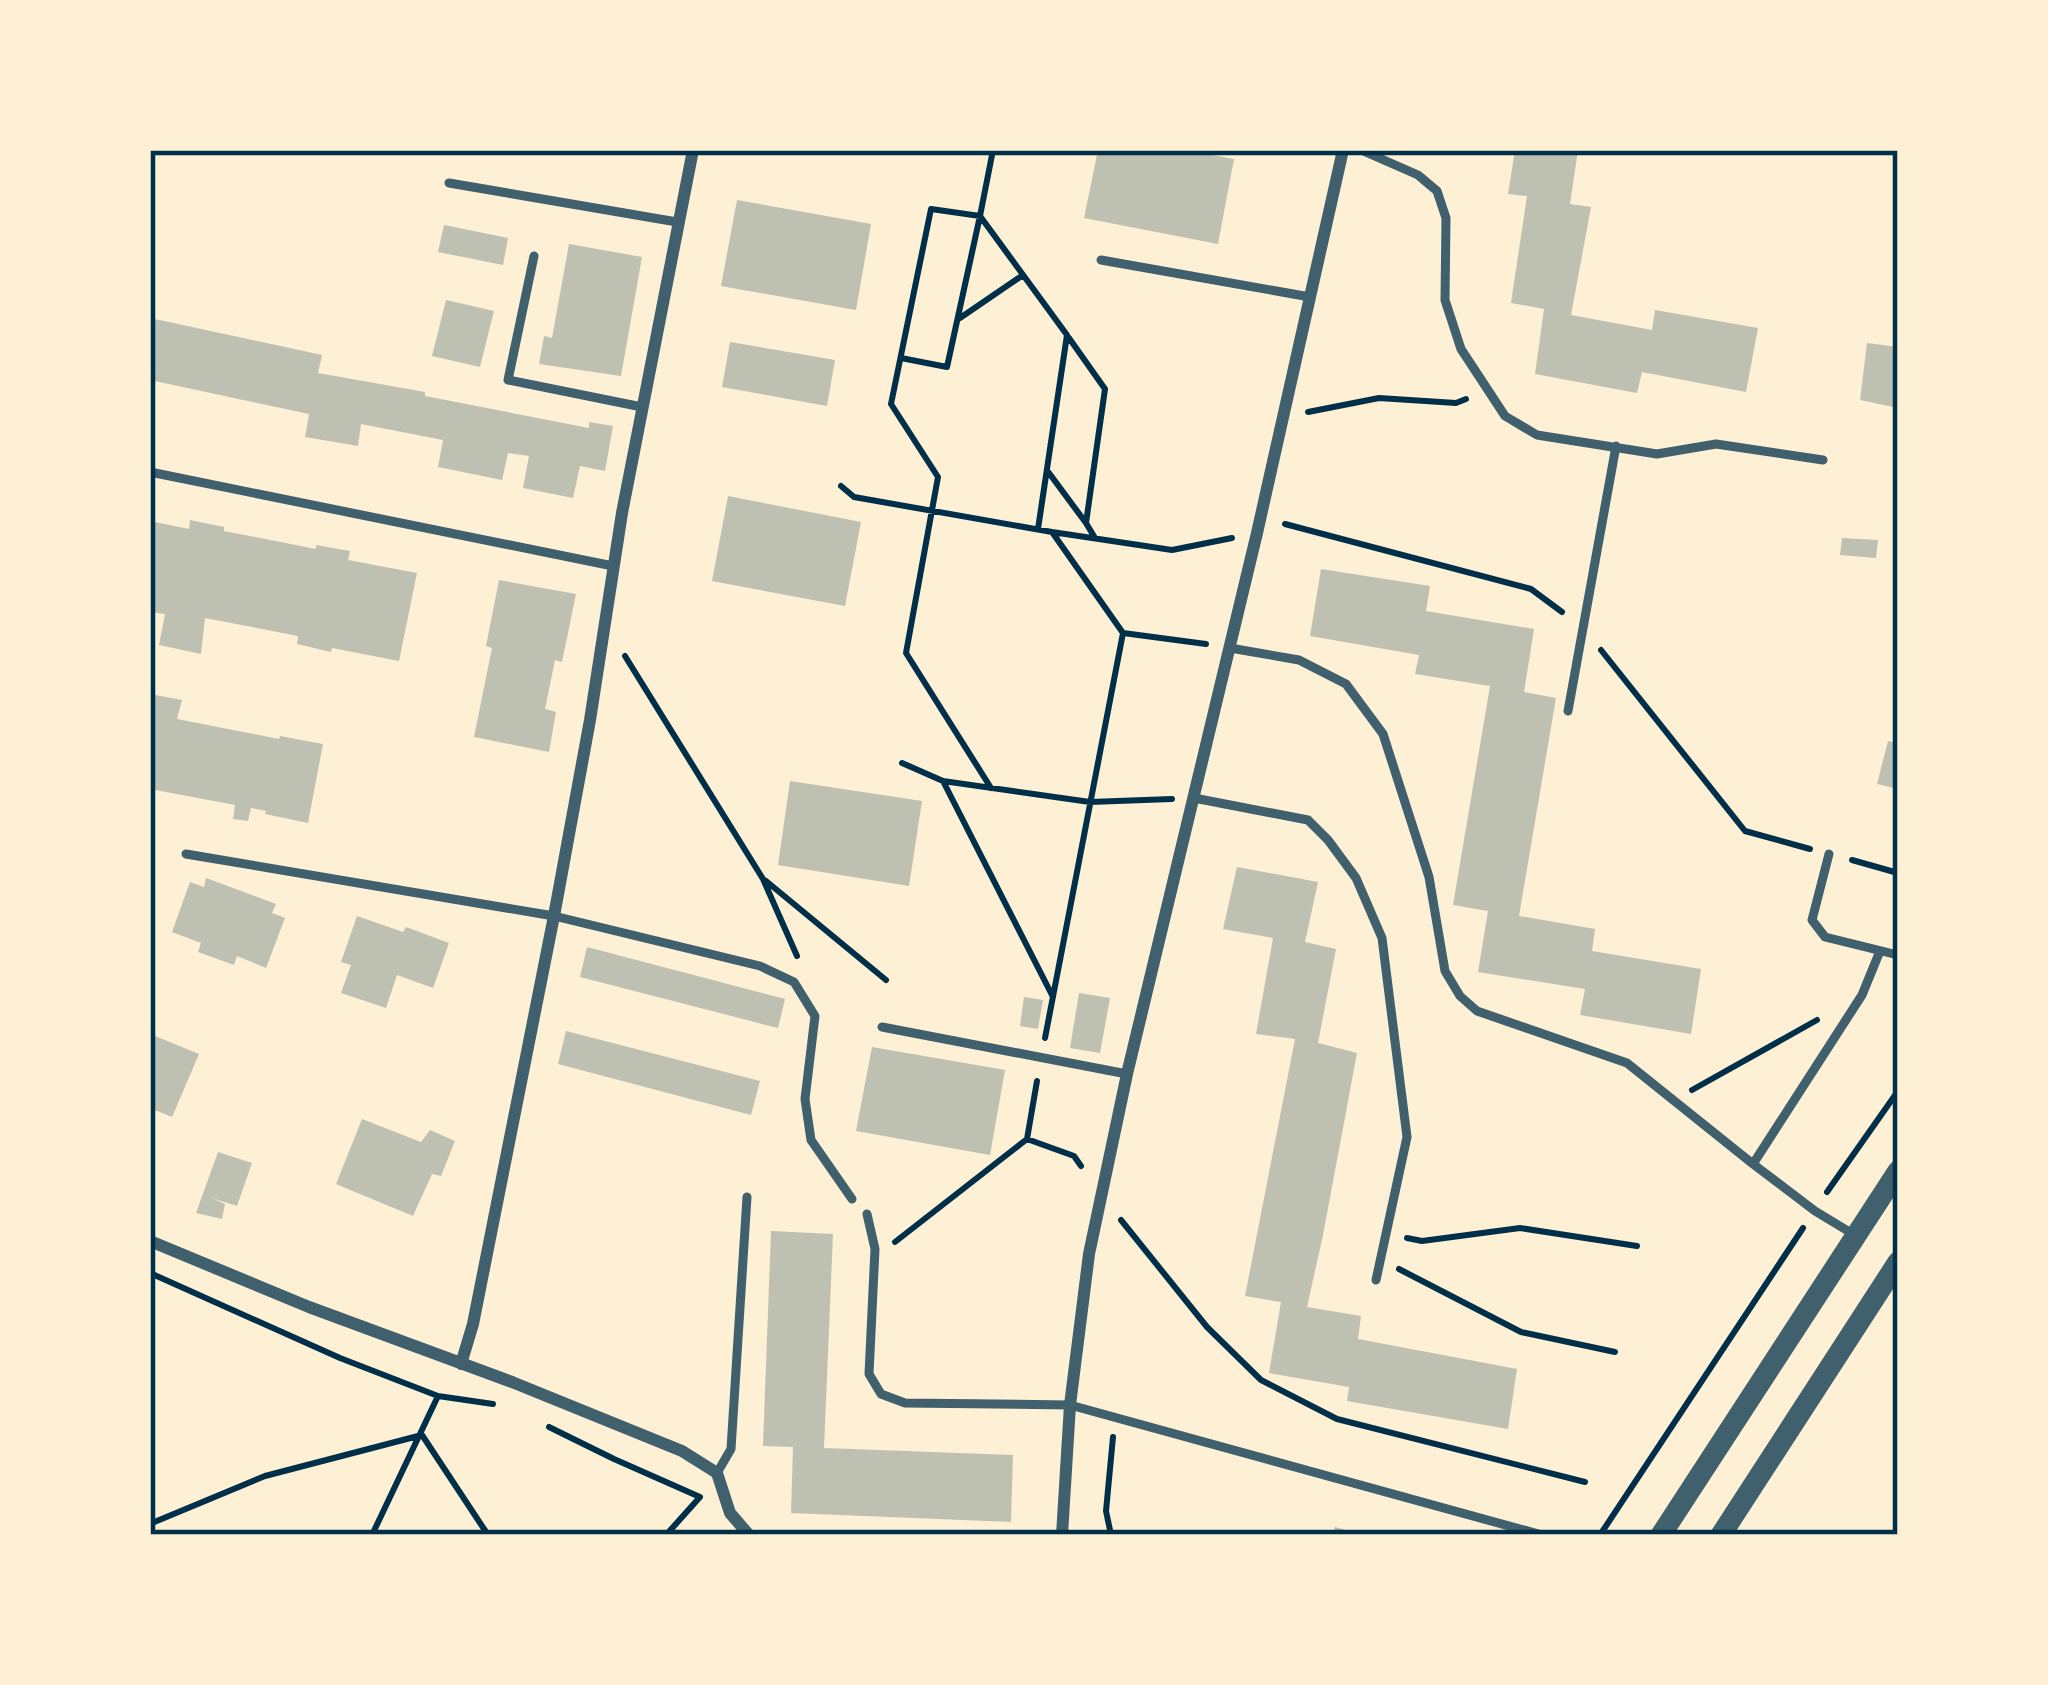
<svg xmlns="http://www.w3.org/2000/svg" width="2048" height="1685" font-family="'DM Sans',sans-serif">
	<style>
		.building { fill: #bec0b2 }
		.lines { fill: none; stroke-linecap: round; stroke-linejoin: round }
		.path { stroke: #003049; stroke-width: 6 }
		.service { stroke: #3f606c; stroke-width: 9 }
		.minor { stroke: #3f606c; stroke-width: 12 }
		.tertiary { stroke: #3f606c; stroke-width: 21 }
		.neatline { fill: none; stroke: #003049; stroke-width: 4.5 }
	</style>
	<rect width="100%" height="100%" fill="#fdf0d5"/>
	<path class="building" d="M1098,150h87l49,9 -16,85 -134,-26z
		M1515,150h63l-8,54 21,3 -20,108 81,15 3,-20 103,18 -12,64 -104,-20 -5,21 -102,-19 9,-65 -33,-6 16,-107 -19,-2z
		M737,200l134,24 -15,86 -135,-24z
		M444,225l64,13 -5,27 -65,-13z
		M569,244l73,13 -21,119 -82,-12 5,-28 8,2z
		M446,300l48,11 -14,56 -48,-11z
		M150,318l172,37 -4,18 107,19v4l164,32v-6l24,4 -8,45 -25,-5 -7,32 -50,-10 6,-32 -21,-3 -6,27 -64,-13 5,-27 -82,-16 -3,22 -53,-9 4,-23 -159,-34z
		M730,342l105,18 -8,46 -105,-19z
		M1867,343l31,4v61l-38,-8z
		M728,496l133,26 -16,84 -133,-25z
		M190,520l34,7v4l92,18v-4l34,6 -2,9 69,13 -18,88 -67,-13 -1,4 -34,-8 1,-8 -93,-18 -4,36 -42,-9 6,-31 -15,-2v-91l39,8z
		M1842,538l36,2 -2,18 -36,-3z
		M1321,569l109,17 -4,25 108,18 -10,63 32,6 -37,218 76,13 -3,22 109,18 -10,65 -111,-19 5,-26 -107,-17 10,-61 -35,-6 37,-219 -75,-12 4,-19 -109,-19z
		M499,580l77,14 -14,68 -7,-2 -10,49 11,3 -7,40 -75,-15 18,-89 -6,-2z
		M150,694l32,6 -5,19 102,20 1,-3 43,8 -15,79 -43,-9 1,-3 -15,-3 -3,13 -15,-2 2,-14 -85,-16z
		M1888,741l10,2v46l-21,-5z
		M790,781l132,20 -13,85 -131,-21z
		M1237,867l81,15 -13,60 31,7 -18,94 39,10 -34,182 -16,72 54,9 -3,23 159,30 -9,60 -161,-28 2,-14 -80,-14 12,-71 -36,-6 50,-257 -39,-5 17,-96 -50,-9z
		M206,878l70,26 -4,9 13,5 -19,50 -29,-12 -3,9 -36,-13 3,-9 -29,-11 18,-50 14,5z
		M357,916l46,16 3,-5 43,16 -16,45 -36,-13 -11,33 -45,-15 10,-28 -10,-3z
		M587,947l198,52 -7,29 -198,-51z
		M1079,993l31,5 -10,55 -30,-5z
		M1024,997l19,3 -5,29 -18,-3z
		M566,1031l194,50 -9,34 -193,-51z
		M150,1034l49,20 -27,63 -22,-9z
		M872,1047l133,23 -15,85 -134,-24z
		M362,1119l59,23 9,-12 25,11 -14,35 -9,-2 -19,42 -77,-32z
		M218,1152l34,11 -15,43 -25,-8 13,6 -3,15 -26,-6z
		M771,1231l62,3 -9,214 189,7 -2,67 -220,-9 2,-66 -30,-1z
		M1335,1527l26,7 -1,1h-28z"/>
	<g class="lines">
		<path class="path" d="M960,318l63,-43
			M1069,338l36,51 -19,134 9,15
			M901,358l46,9 33,-151 87,119 -29,194
			M1308,412l71,-14 77,5 10,-4
			M1049,473l37,50
			M841,486l13,11 198,35 71,101
			M1285,524l246,65 31,23
			M1052,532l120,18 60,-12
			M1601,650l144,181 65,18
			M625,656l138,223 34,77
			M902,763l41,18
			M991,788l-85,-135 32,-176 -47,-73 40,-195 49,7 13,-66
			M1852,860l46,13
			M766,881l120,99
			M1053,997l-110,-216 147,21 82,-3
			M1045,1038l78,-405 83,11
			M1692,1090l125,-70
			M1027,1139l47,17 7,10
			M1827,1192l71,-101
			M1121,1220l86,107 54,53 76,39 248,63
			M1407,1238l15,3 98,-13 117,18
			M895,1242l132,-103 10,-58
			M1399,1269l122,63 94,20
			M150,1273l190,85 98,38 55,8
			M549,1427l65,32 86,38 -34,38
			M150,1527l2,-4 113,-47 157,-41 66,100
			M372,1535l66,-139
			M1111,1535l-5,-24 7,-74
			M1600,1535l203,-307"/>
		<path class="service" d="M1361,150l57,25 19,16 9,27 -1,82 16,49 44,67 32,19 120,19 59,-10 107,16
			M449,183l228,39
			M534,256l-26,124 134,27
			M1101,260l209,37
			M150,472l463,94
			M1230,648l69,12 47,24 37,50 46,143 16,94 15,25 17,15 150,52 126,101 62,47 38,23
			M1568,711l48,-265
			M1194,798l114,22 20,20 28,38 26,60 25,199 -31,143
			M186,854l368,62 206,50 34,16 21,34 -10,83 6,41 41,59
			M1829,854l-17,66 13,17 73,18
			M882,1027l245,47
			M1753,1164l109,-169 18,-44
			M867,1214l8,35 -6,125 12,20 24,9 165,2 472,130
			M717,1473l14,-24 16,-252"/>
		<path class="minor" d="M150,1241l159,66 203,75 170,69 35,22 13,40 19,22
			M461,1364l12,-40 81,-408 36,-196 32,-207 71,-363
			M1062,1535l8,-130 19,-151 38,-180 130,-541 86,-383"/>
		<path class="tertiary" d="M1661,1535l237,-364
			M1721,1535l177,-273"/>
	</g>
	<rect width="2048" height="1685" fill="none" stroke="#fdf0d5" stroke-width="306"/>
	<rect x="153" y="153" width="1742" height="1379" class="neatline"/>
</svg>
